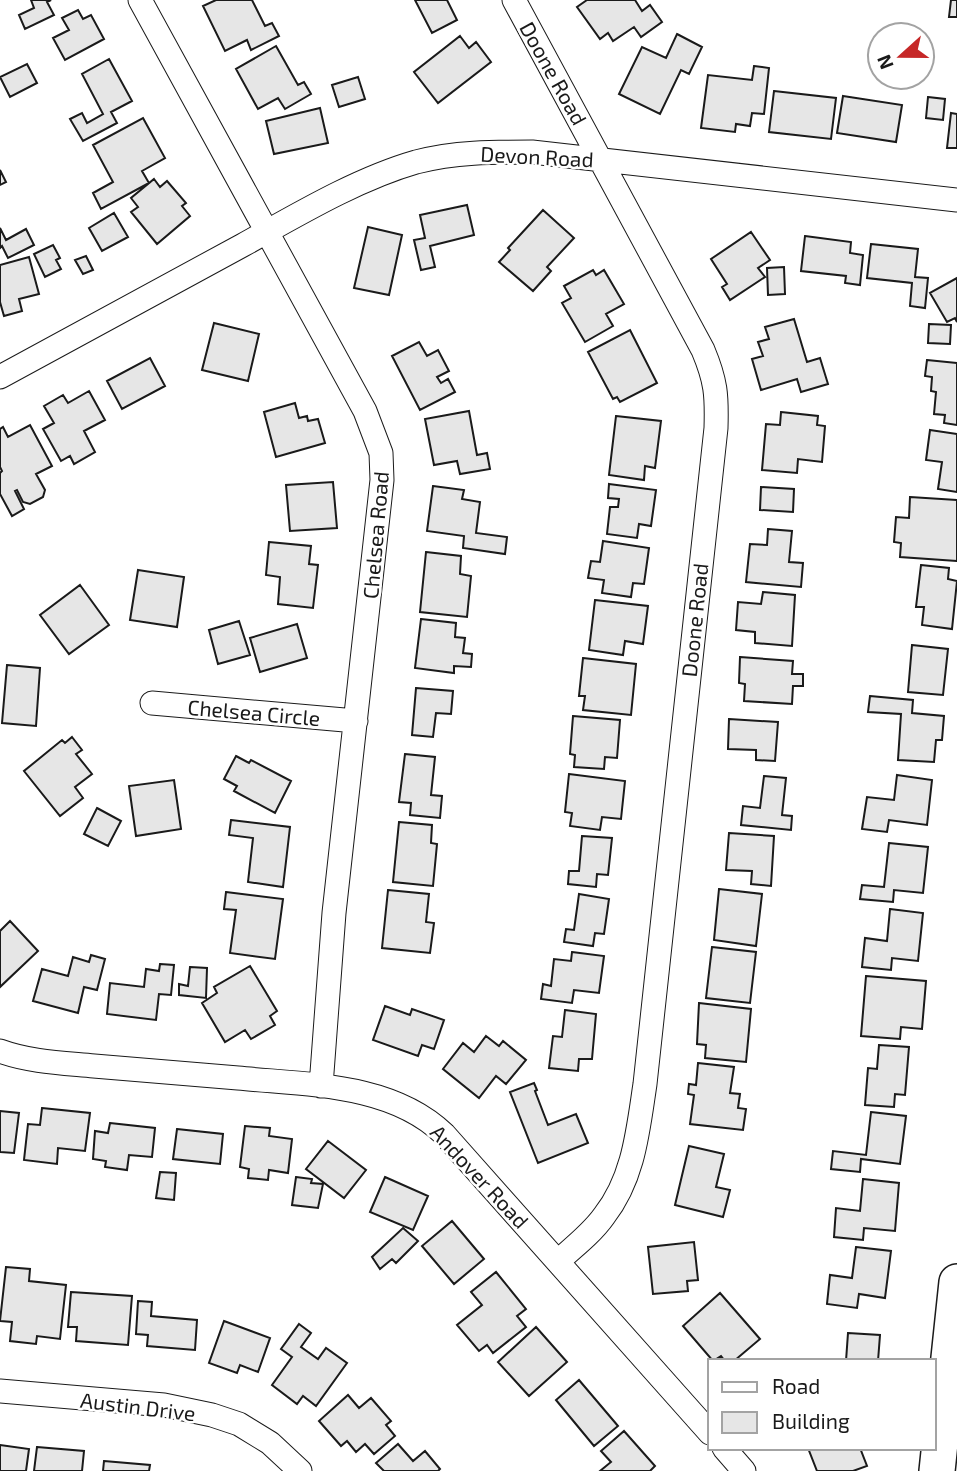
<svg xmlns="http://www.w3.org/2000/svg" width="957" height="1471" font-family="'Exo 2',sans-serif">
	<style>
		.building { fill: #e6e6e6; stroke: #1a1a1a; stroke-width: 2 }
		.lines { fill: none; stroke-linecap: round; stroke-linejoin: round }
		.street-casing { stroke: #1a1a1a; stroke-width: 25 }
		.primary-casing { stroke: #1a1a1a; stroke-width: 38 }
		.street { stroke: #fff; stroke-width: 23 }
		.primary { stroke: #fff; stroke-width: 35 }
		.labels { text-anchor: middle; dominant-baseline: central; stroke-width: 5; stroke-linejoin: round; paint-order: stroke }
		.street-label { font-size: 21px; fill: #1a1a1a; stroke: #fff }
	</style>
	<rect width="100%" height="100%" fill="#fff"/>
	<path class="building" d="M31,0h20l-4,2 7,13 -29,14 -6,-14 15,-7z
		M216,0h36l13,26 7,-3 7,13 -28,14 -4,-10 -22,11 -22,-45z
		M415,0h32l10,20 -25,13z
		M587,0h48l7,11 8,-6 12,17 -21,15 -7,-10 -21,14 -5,-8 -8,6 -23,-32z
		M951,0h6v17h-8z
		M78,10l5,9 8,-4 13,24 -39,21 -12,-22 16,-8 -7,-12z
		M677,34l25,13 -13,27 -8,-4 -21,44 -41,-20 23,-47 24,11z
		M460,36l9,12 7,-6 15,20 -53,41 -24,-31z
		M276,46l22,39 6,-3 7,12 -26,15 -7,-11 -20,11 -22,-40z
		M109,59l23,42 -21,11 6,11 -34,18 -13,-22 12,-6 5,10 16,-9 -21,-40z
		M27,64l10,19 -27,14 -10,-20z
		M754,66l15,2 -5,46 -12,-1 -2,13 -14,-2 -1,8 -34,-4 7,-53 44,5z
		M358,77l7,22 -26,8 -7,-22z
		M774,91l62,7 -5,41 -62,-7z
		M843,96l59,9 -6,37 -59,-9z
		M928,97l17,2 -2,21 -17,-2z
		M320,108l8,35 -54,11 -8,-33z
		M951,113l6,1v34h-10z
		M143,118l22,40 -23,13 7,12 -48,26 -8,-16 20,-11 -20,-37z
		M0,170l6,12 -6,3z
		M154,179l6,8 7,-6 19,22 -4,3 8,10 -33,28 -26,-32 7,-5 -7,-9z
		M467,205l7,30 -44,11 5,21 -14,3 -7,-30 11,-2 -5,-23z
		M543,210l31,28 -27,29 4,4 -18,20 -34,-29 11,-12 -2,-2z
		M114,213l14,24 -26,14 -13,-23z
		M368,227l34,8 -13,60 -35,-7z
		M0,228l6,12 20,-11 8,16 -26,13 -6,-12 -2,2z
		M751,232l19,28 -12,8 7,9 -35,23 -8,-13 5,-3 -16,-25z
		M805,236l46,6 -1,11 13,2 -3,30 -15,-2 1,-7 -45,-5z
		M871,244l47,5 -3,28 13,1 -3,30 -15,-2 2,-23 -45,-5z
		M53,245l7,13 -4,2 5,9 -16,8 -11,-23z
		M86,256l7,14 -10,4 -8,-14z
		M29,257l10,37 -20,5 3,12 -18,5 -4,-14v-37z
		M784,267l1,27 -17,1 -1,-27z
		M593,270l3,5 8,-5 20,34 -18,10 7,12 -28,16 -23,-39 9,-5 -7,-12z
		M957,278v44l-2,-4 -8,4 -17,-29z
		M794,319l13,43 13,-4 8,26 -27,8 -4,-13 -36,11 -9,-31 11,-3 -5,-14 11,-3 -4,-12z
		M214,323l45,11 -11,47 -46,-11z
		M929,324l22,1 -1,19 -22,-1z
		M630,330l27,53 -37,19 -3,-5 -4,2 -25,-47z
		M419,342l8,14 11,-6 11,21 -12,6 4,6 7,-4 7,13 -35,18 -28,-54z
		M150,358l15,28 -43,23 -15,-28z
		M927,360l30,3v62l-13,-2 1,-8 -11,-1 2,-22 -5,-1 1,-14 -7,-1z
		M89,391l16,29 -21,11 11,21 -21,12 -4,-8 -9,5 -18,-32 11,-6 -10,-17 19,-11 5,8z
		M295,403l4,15 8,-2 1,5 10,-2 7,24 -49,14 -12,-45z
		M469,411l8,44 10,-2 3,16 -30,5 -3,-13 -23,4 -9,-46z
		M781,412l37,4 -1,9 8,1 -3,36 -24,-3 -1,14 -35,-3 4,-46 14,1z
		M616,416l45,5 -6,47 -10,-2 -1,14 -35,-5z
		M30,425l22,41 -16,8 9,16 -2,7 -13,7 -7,-2 -6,-12 -2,1 9,18 -12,7 -12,-22v-21l2,-2 -2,-4v-38l3,-2 5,10z
		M930,430l27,4v58l-19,-3 4,-27 -16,-2z
		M333,482l4,46 -47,3 -4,-46z
		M609,484l47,6 -5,36 -12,-2 -2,14 -30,-4 3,-27h8l1,-8 -11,-1z
		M433,486l31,4 -2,9 18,3 -4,31 31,4 -2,17 -42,-6 1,-12 -37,-5z
		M761,487l33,2 -1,23 -33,-2z
		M910,497l47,3v61l-57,-4 1,-14 -7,-1 2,-25 13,1z
		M768,529l24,2 -3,31 14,1 -2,24 -55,-5 4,-38 17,1z
		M603,541l46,7 -5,36 -11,-1 -2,14 -29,-4 2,-13 -16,-2 3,-17 9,1z
		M269,542l42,4 -2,18 9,1 -5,43 -35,-4 2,-27 -14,-2z
		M426,552l35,4 -1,18 11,2 -4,41 -47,-5z
		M921,565l28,3 -1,11 9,2 -5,48 -30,-4 2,-18h-8z
		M138,570l46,7 -7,50 -47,-7z
		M80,585l29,40 -40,29 -29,-39z
		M763,592l32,3 -3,51 -37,-3v-11l-19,-2 2,-28 23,2z
		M595,600l53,6 -5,38 -18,-3 -2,14 -34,-5z
		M421,619l35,4 -1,14 10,1 -2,15 9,1 -1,13 -17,-1v7l-39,-5z
		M239,621l11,34 -32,9 -9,-34z
		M297,624l10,34 -47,14 -10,-34z
		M912,645l36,4 -5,46 -35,-3z
		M740,657l53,4 -1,13h11v12h-10l-1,18 -48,-3 1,-17 -6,-1z
		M583,658l53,6 -5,51 -48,-5 2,-14h-6z
		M7,665l33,3 -4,58 -34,-3z
		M416,688l37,3 -2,23 -15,-1 -3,24 -21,-2z
		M870,696l43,4 -1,13 32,3 -2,24h-6l-2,22 -36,-2 3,-46 -33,-2z
		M573,716l47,4 -3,38 -12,-1 -1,12 -30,-2 1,-12 -5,-1z
		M729,719l49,3 -3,39 -19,-1v-10l-28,-1z
		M72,737l10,13 -6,4 16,20 -17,13 8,11 -23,18 -36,-45 38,-31 3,3z
		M405,754l30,3 -4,38 11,1 -2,22 -30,-3 1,-12 -12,-1z
		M236,756l13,7 2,-3 40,21 -16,32 -41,-22 3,-5 -13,-7z
		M569,774l56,7 -4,38 -19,-2 -2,13 -30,-4 2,-13 -7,-1z
		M897,775l35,5 -5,45 -38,-5 -2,12 -25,-3 5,-32 27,3z
		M764,776l22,2 -4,37 10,1 -1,14 -50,-5 2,-19 17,2z
		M174,780l7,49 -45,7 -7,-50z
		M97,808l24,13 -13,25 -24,-12z
		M231,820l59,7 -7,60 -35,-5 5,-44 -24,-3z
		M399,822l33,3 -1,18 6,1 -4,42 -40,-4z
		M729,833l45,3 -3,50 -20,-2 1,-13 -26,-1z
		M582,836l30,2 -4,37 -11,-1 -1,13 -28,-3 1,-13h10z
		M889,843l39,4 -5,46 -29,-3 -1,12 -33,-3 2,-14 22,2z
		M719,889l43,5 -6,52 -42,-6z
		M388,890l41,4 -3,28 8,1 -4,30 -48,-5z
		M226,892l57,7 -8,60 -45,-6 6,-43 -12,-1z
		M579,894l30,5 -5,35 -9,-1 -2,13 -29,-4 2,-13 8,1z
		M890,909l33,4 -5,48 -26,-3 -1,12 -29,-3 3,-29 22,3z
		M10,921l28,30 -38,36v-56z
		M712,947l44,5 -6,51 -44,-5z
		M572,952l32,4 -5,37 -25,-3 -2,13 -31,-4 2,-15 8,2 3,-27 17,2z
		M91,955l14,4 -8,31 -13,-3 -6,26 -45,-12 9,-32 26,7 5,-19 16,5z
		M160,964l14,1 -3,30 -12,-1 -3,26 -49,-6 3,-31 34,4 2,-18 13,2z
		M250,966l27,45 -7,5 5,9 -24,14 -6,-9 -20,12 -23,-39 15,-10 -3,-6z
		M190,967l17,1 -1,30 -27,-3v-11l9,2z
		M866,976l60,5 -4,48 -21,-2 -1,12 -39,-3z
		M699,1003l52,6 -5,53 -41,-4 1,-13 -9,-1z
		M385,1006l25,9 2,-6 32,11 -10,29 -12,-4 -4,11 -45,-16z
		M565,1010l31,4 -4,45h-13l-1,12 -29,-3 4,-32 9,1z
		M486,1036l13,10 4,-5 23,19 -20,24 -10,-8 -17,22 -36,-29 20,-26 11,9z
		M879,1045l30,2 -4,48 -10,-1 -1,13 -29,-2 3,-37 9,1z
		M698,1063l36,4 -4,26 10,1 -2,14 8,1 -3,21 -53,-6 4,-29 -6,-1 1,-10 7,1z
		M534,1083l3,7 -2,1 13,34 28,-11 12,29 -50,20 -28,-71z
		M42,1108l48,5 -5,38 -27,-3 -1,16 -33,-4 4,-36 12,1z
		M0,1111l19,2 -5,40 -14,-1z
		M871,1112l35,4 -6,48 -39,-5 -1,13 -29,-3 2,-18 33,4z
		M110,1123l45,5 -3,29 -23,-2 -2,15 -22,-3 1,-6 -13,-2 2,-28 13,2z
		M245,1126l25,2 -1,8 23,3 -4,34 -19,-3 -1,10 -20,-2 1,-9 -9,-2z
		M177,1129l46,5 -3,30 -47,-5z
		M328,1141l38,29 -22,28 -38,-29z
		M689,1146l35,8 -8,33 14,3 -7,27 -48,-12z
		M160,1172l16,1 -2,27 -18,-2z
		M296,1177l16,2 -1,4 12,1 -5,24 -26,-3z
		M385,1177l43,19 -15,34 -43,-18z
		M863,1179l36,4 -4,48 -31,-3 -1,12 -29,-3 2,-29 24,3z
		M452,1221l32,38 -30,25 -32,-38z
		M403,1228l15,13 -22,22 -4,-4 -12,10 -8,-12z
		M694,1242l4,38 -11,1 1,10 -35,3 -5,-47z
		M856,1247l35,4 -6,47 -26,-4 -2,14 -30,-4 3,-29 22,3z
		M6,1267l24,2 -1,12 37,4 -6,54 -23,-3 -1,8 -26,-3 2,-19 -12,-1z
		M496,1272l30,37 -9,7 9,11 -33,26 -6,-8 -8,6 -22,-26 25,-20 -11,-13z
		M71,1292l61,4 -4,49 -52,-4 1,-14h-9z
		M720,1293l40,46 -26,22h-9l-4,-5 -8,5 -30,-35z
		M138,1301l14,1 -1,14 46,4 -2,30 -48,-4 1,-11 -12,-1z
		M224,1321l46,17 -12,34 -18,-7 -3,8 -28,-10z
		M299,1324l12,9 -10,14 17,12 8,-11 21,15 -31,43 -13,-10 -6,8 -25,-19 20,-28 -11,-8z
		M536,1327l31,35 -38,34 -31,-34z
		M848,1333l32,2 -2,26h-32z
		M579,1380l39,46 -24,20 -38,-46z
		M348,1395l11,13 12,-10 20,23 -5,4 9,11 -21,18 -9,-10 -9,8 -9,-11 -6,5 -22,-25z
		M624,1431l31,35 -5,5h-50l11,-9 -10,-11z
		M398,1444l15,17 12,-10 15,18 -2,2h-54l-8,-8z
		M0,1445l29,4 -3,22h-26z
		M37,1447l47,4 -2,20h-48z
		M808,1448h52l7,18 -14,5h-36z
		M104,1461l46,4 -1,6h-46z"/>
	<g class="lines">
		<g class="street-casing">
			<path id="street" d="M140,0l225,411 16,42 1,27 -48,433 -13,173
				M514,0l189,350c13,31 14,45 13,78l-71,656c-7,46 -11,94 -41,132 -12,17 -30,31 -46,45
				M0,377c81,-44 162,-88 243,-132 54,-30 114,-66 173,-83 39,-10 76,-10 116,-10l425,48
				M152,703l204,18
				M0,1051c30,11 63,12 94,15 48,4 96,8 144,12 69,7 153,5 206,56l266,299
				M0,1391l164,14 48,10 27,9 31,19 30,28
				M724,1448l20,23"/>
		</g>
		<g class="primary-casing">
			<path id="primary" d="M937,1471l20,-189"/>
		</g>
		<use href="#street" class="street"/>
		<use href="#primary" class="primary"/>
	</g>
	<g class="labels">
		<g class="street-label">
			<text transform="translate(554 73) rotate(61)">Doone Road</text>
			<text transform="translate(537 156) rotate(3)">Devon Road</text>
			<text transform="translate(375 535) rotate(-85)">Chelsea Road</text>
			<text transform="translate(694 620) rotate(-84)">Doone Road</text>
			<text transform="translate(254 712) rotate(5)">Chelsea Circle</text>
			<text transform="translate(480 1176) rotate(47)">Andover Road</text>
			<text transform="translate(138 1406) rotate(7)">Austin Drive</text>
		</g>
	</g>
	<rect x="708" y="1359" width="228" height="91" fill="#ffffff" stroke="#a3a3a3" stroke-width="2"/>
	<rect x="722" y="1382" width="35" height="10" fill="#ffffff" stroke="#a3a3a3" stroke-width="2"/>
	<text x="772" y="1394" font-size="21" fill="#1a1a1a">Road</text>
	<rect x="722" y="1412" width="35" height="21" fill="#e6e6e6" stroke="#a3a3a3" stroke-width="2"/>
	<text x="772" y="1429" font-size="21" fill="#1a1a1a">Building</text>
	<g transform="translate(901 56) rotate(249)"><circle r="33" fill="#ffffff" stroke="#a3a3a3" stroke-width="2"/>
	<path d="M0-5L12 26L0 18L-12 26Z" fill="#c62828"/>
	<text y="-10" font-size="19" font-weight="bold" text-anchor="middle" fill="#1a1a1a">N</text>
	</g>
</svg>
